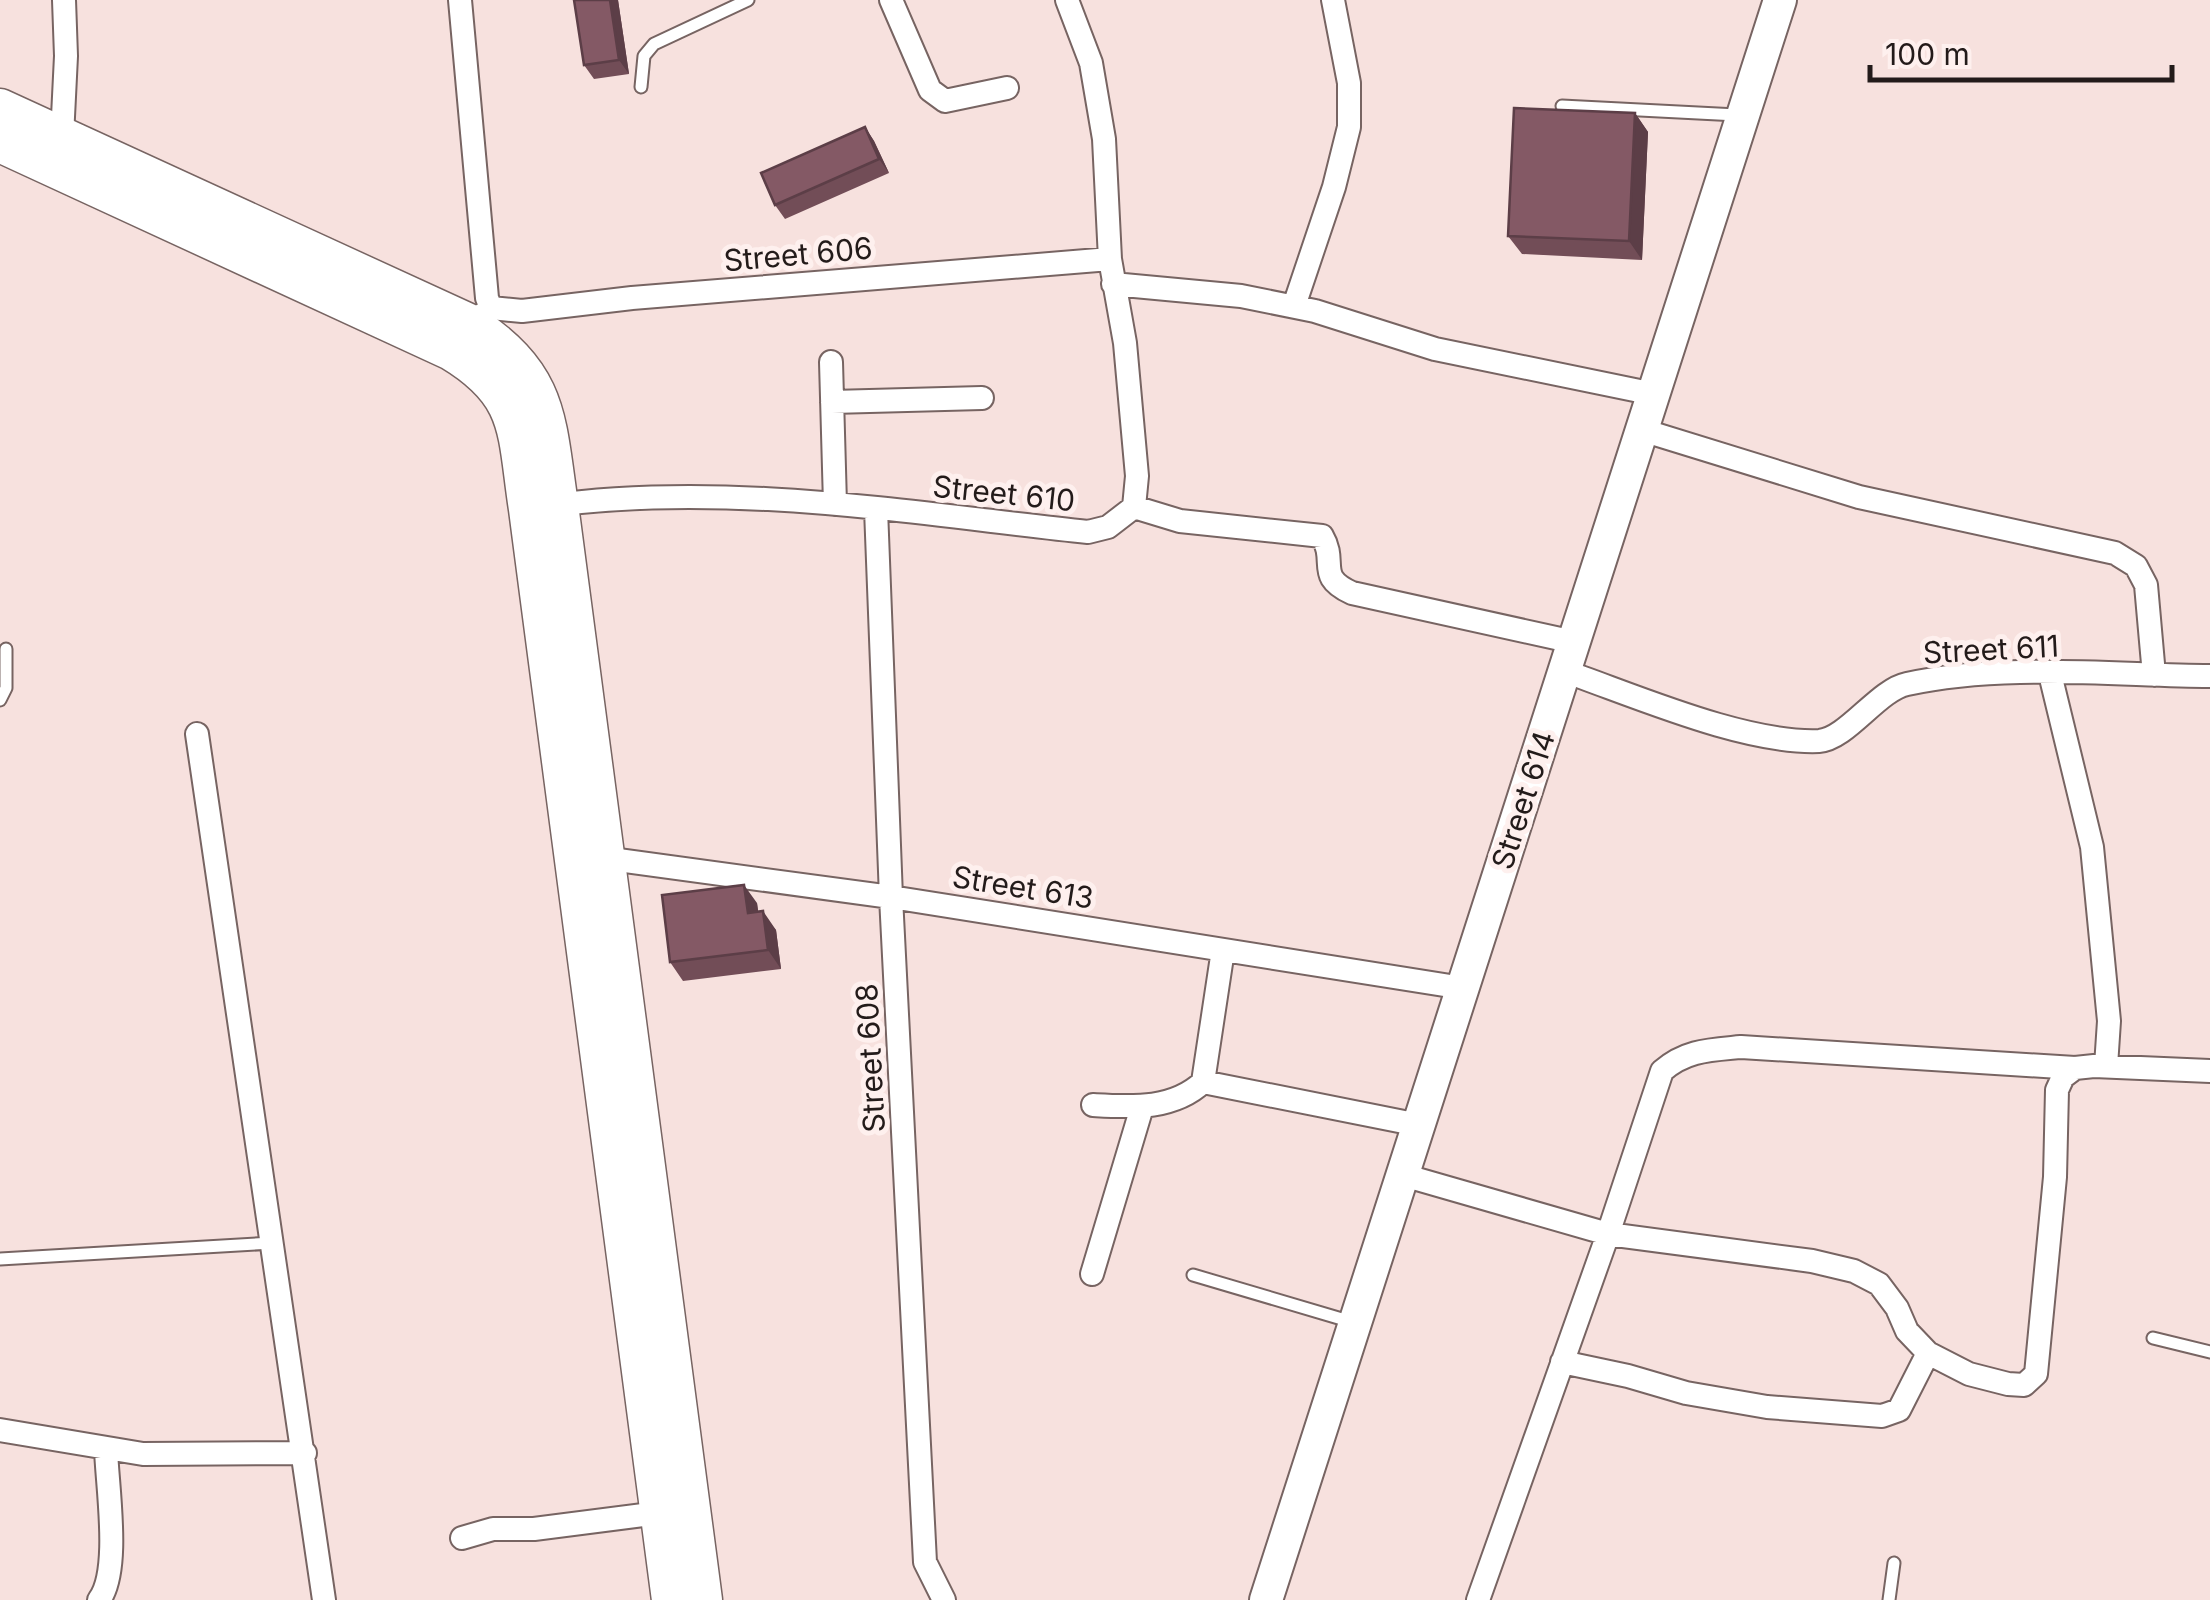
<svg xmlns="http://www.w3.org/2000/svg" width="2210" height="1600" font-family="Inter,sans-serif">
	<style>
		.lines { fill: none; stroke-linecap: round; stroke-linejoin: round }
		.lane-casing { stroke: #776462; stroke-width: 15 }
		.street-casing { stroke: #776462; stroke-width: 26 }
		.secondary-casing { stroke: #776462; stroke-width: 36 }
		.primary-casing { stroke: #776462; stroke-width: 41 }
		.lane { stroke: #fff; stroke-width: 11 }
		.street { stroke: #fff; stroke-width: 22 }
		.secondary { stroke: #fff; stroke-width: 32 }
		.primary { stroke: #fff; stroke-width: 38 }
		.wall { fill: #724d57 }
		.shaded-wall { fill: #5c3e47 }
		.building { fill: #845965; stroke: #5c3e47; stroke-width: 2.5 }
		.labels { text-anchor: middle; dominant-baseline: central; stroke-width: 10; stroke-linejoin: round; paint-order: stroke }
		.street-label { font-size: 30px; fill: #231b1a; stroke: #fef0ee }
	</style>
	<rect width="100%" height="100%" fill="#f7e1de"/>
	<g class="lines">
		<g class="lane-casing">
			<path id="lane" d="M641,87l3,-31 10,-12 94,-44
				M1562,106l175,9
				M0,700l6,-12v-39
				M0,1259l273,-16
				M1193,1275l159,47
				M2153,1338l57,14
				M1889,1600l5,-37"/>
		</g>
		<g class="street-casing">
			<path id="street" d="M460,0l27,298 4,10 -9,7
				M891,0l39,90 15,11 62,-13
				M62,137l4,-81 -2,-56
				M1113,284l128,12 74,15 120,38 219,45
				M1294,306l40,-119 15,-60v-44l-16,-83
				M491,308l31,3 110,-13 478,-39
				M831,362l4,142
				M832,402l150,-4
				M1642,430l217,67 256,56 21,13 10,19 8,90
				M547,506c180,-25 362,7 541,26l20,-5 26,-20 3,-31 -12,-133 -15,-84 -6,-120 -13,-76 -24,-63
				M1134,507l46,14 142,15c16,27 -7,40 30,57l222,49
				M876,509l15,388 34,665 19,38
				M1564,671c72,25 181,73 255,70 28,-2 59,-51 88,-57 95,-21 206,-9 303,-8
				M2050,674l42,173 17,174 -3,45
				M197,734l127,866
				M596,857l295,40 572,91
				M1203,1082l20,-132
				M1093,1105c39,2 80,5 110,-23l216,43
				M1403,1175l205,59 204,27 42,10 25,13 18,24 10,23 21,22 41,21 39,10 16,1 12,-11 19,-197 2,-87 6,-13 12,-9 19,-2 116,5
				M1092,1274l50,-167
				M1562,1362l66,14 58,17 81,14 115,9 17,-6 29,-57
				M0,1430l143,24 162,-1
				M462,1538l31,-9h41l125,-16
				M99,1600c22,-29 8,-114 7,-151
				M1478,1600l130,-366 54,-163c24,-21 48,-21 79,-24l334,21"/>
		</g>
		<g class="secondary-casing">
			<path id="secondary" d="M1266,1600l514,-1600"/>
		</g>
		<g class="primary-casing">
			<path id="primary" d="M0,108l471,216c79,53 75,94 88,181l144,1095
				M0,143l451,208c73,44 65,81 77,158l143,1091"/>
		</g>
		<use href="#lane" class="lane"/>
		<use href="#street" class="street"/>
		<use href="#secondary" class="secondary"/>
		<use href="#primary" class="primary"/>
	</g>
	<path class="wall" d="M618,0l11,74 -35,5 -10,-14z
		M1635,113l13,19 -6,128 -120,-6 -14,-18z
		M865,127l9,14 15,32 -104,46 -10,-14z
		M757,903l1,9 18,18 5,39 -98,12 -13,-19z"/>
	<path class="shaded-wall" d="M610,0h8l11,74 -10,-14z
		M1635,113l13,19 -6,128 -13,-19z
		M865,127l9,14 15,32 -10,-14z
		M744,885l13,18 4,28 -13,-18z
		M763,911l13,19 5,39 -13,-19z"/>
	<path class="building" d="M574,0h36l9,60 -35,5z
		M1514,108l121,5 -6,128 -121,-5z
		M865,127l14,32 -104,46 -14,-32z
		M744,885l4,28 15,-2 5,39 -98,12 -8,-67z"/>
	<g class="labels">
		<g class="street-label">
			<text transform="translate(798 254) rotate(-5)">Street 606</text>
			<text transform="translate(1004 493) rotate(6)">Street 610</text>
			<text transform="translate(1991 649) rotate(-3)">Street 611</text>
			<text transform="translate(1523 800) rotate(-72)">Street 614</text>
			<text transform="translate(1023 887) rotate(9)">Street 613</text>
			<text transform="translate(870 1058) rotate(-93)">Street 608</text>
		</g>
	</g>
	<path d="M1870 65v15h302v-15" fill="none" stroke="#231b1a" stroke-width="5"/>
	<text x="1885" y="65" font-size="30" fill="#231b1a" stroke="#fef0ee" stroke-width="8" paint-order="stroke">100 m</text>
</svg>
